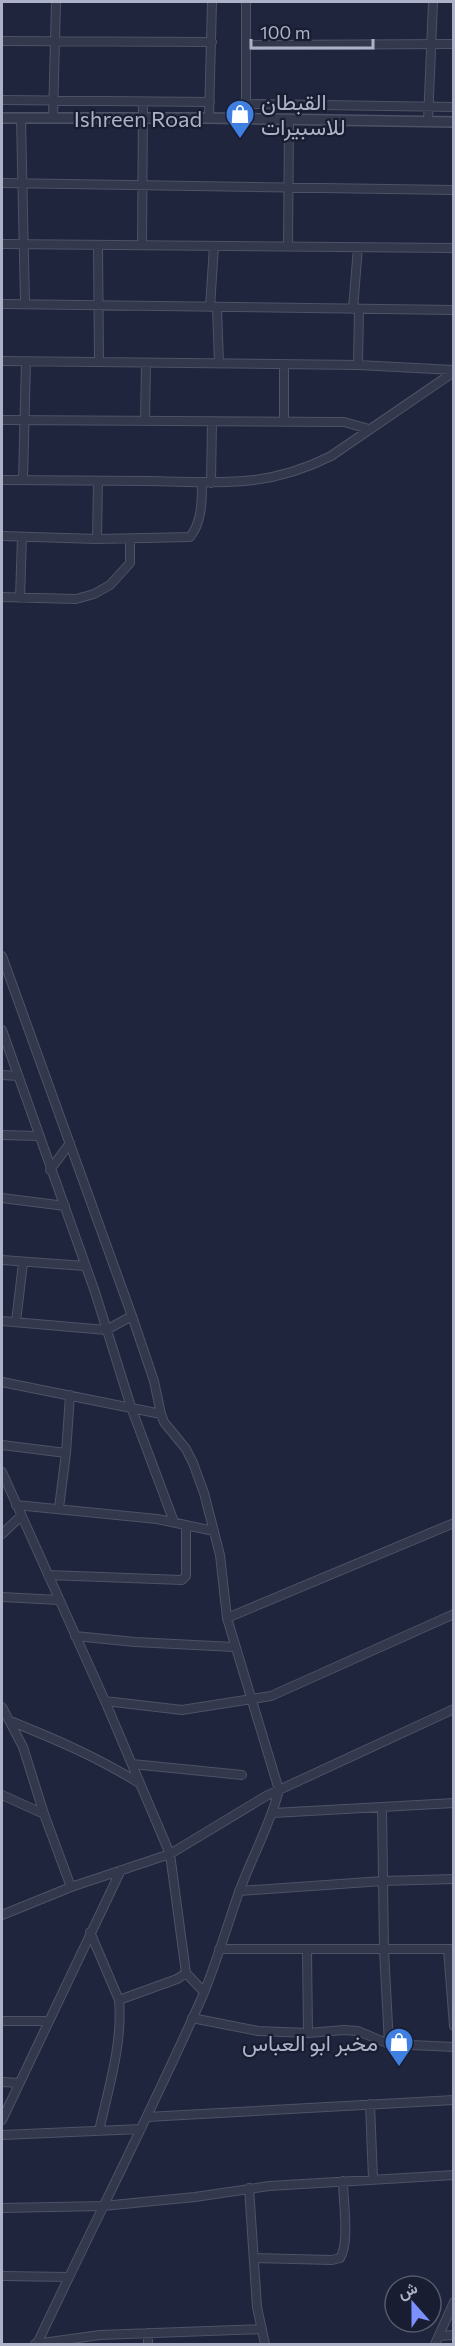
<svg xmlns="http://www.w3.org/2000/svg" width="455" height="2346" font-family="Commissioner,Vazirmatn,sans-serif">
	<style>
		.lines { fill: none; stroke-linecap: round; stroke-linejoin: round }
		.minor-casing { stroke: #4e5267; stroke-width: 10 }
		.tertiary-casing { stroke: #4e5267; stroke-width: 12 }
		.minor { stroke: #33384c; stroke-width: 8 }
		.tertiary { stroke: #33384c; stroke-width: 9 }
		.labels { text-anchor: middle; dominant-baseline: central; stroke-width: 4.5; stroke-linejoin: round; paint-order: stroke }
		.poi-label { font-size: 22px; fill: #aeb2c8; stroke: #191d31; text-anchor: start }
		.street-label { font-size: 22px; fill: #aeb2c8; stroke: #191d31 }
	</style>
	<rect width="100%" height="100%" fill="#1f253c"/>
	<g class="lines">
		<g class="minor-casing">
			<path id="minor" d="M246,2v43
				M2,41l210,1
				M2,100l208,2
				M246,104l208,3
				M53,118l3,-116
				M209,118l3,-116
				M21,119l4,185
				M246,119v-74l208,-1
				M428,121l5,-119
				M2,183l452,7
				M2,244l452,4
				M142,245l1,-143
				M98,246l1,116
				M288,247l1,-128
				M2,304l452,6
				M210,307l4,-61
				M217,307l2,57
				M353,309l5,-62
				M2,361l356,4 96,5
				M284,365v56
				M358,365l1,-56
				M2,420l332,2h10l25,7
				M145,421l1,-58
				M2,480c48,0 97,1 146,1 70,1 118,8 183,-25l123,-84
				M23,480l3,-118
				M211,483l1,-62
				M2,536l95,3 93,-2c12,-15 12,-36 12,-55
				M97,539l1,-58
				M2,597l74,2 18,-5 16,-9 20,-22v-24
				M20,598l2,-61
				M2,956l130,360 22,65 7,33 3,8 22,27 7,14 11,30 16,62 7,63 52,172c-9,35 -27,67 -40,102 -12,34 -22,69 -36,103 -52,118 -111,232 -166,349
				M2,1030l93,262 36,115 43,115
				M2,1075l16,1
				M2,1135l36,1
				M50,1170l20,-27
				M2,1198l63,8
				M2,1260l83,6
				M2,1321l104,9 26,-14
				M16,1322l7,-59
				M2,1382l159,32
				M2,1445l64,8
				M2,1472l103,229 65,153 16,119 18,19
				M16,1505l141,14 57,12
				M59,1508l7,-55 4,-58
				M2,1534l19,-18
				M48,1575l134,5 4,-4v-51
				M2,1597l57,3
				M227,1618l227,-95
				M75,1636l60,6 99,5
				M105,1701l77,9 89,-14 183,-82
				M2,1707l21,40 21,67 27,73
				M10,1721c45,18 87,36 129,62
				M132,1764l110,11
				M2,1795l42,19
				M382,1807l2,143 5,94
				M273,1813l181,-10
				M239,1891l144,-10 71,-2
				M2,1915l69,-28 99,-33 96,-58 188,-87
				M90,1932l29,68c4,43 -11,90 -20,131
				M219,1949h235
				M448,1949l6,77
				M307,1951l1,82
				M119,2000l58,-21 9,-6
				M192,2018l66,13 50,2 36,-3 14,1 31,13 65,3
				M2,2021h45
				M2,2082l17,1
				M370,2104l3,75
				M147,2117l307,-17
				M2,2120l119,-250
				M2,2135l139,-6
				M249,2188l8,119 8,37
				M2,2208l101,-2 92,-9 74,-11 185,-11
				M254,2258l78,2 8,-2c10,-16 3,-57 3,-77
				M2,2276l66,1
				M439,2336l15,-1
				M35,2344l65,-9 162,-6
				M148,2344v-11
				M435,2344l19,-42"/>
		</g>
		<g class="tertiary-casing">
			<path id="tertiary" d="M2,118h207l245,4"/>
		</g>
		<use href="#minor" class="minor"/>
		<use href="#tertiary" class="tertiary"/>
	</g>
	<defs>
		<g id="shop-pin" transform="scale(1.5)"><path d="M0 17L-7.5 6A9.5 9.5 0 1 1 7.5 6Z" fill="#3f7fe0" stroke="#191d31"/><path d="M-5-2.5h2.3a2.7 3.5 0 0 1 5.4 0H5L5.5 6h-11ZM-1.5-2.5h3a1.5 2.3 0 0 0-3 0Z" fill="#fff"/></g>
	</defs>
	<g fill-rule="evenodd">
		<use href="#shop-pin" x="240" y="114"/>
		<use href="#shop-pin" x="399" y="2042"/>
	</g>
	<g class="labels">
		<g class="poi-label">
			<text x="261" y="101">القبطان<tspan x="261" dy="25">للاسبيرات</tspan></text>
			<text x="378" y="2042" text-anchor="end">مخبر ابو العباس</text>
		</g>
		<g class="street-label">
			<text x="138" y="118">Ishreen Road</text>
		</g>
	</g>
	<rect width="455" height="2346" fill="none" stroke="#aeb2c8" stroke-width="6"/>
	<g transform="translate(413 2304) rotate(339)"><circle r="28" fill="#191d31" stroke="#55596d" stroke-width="1.5"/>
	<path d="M0-4.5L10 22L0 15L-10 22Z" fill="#7c91ff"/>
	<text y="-9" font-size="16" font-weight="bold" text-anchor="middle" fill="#aeb2c8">ش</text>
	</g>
	<path d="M251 39v9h122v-9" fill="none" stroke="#aeb2c8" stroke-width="3"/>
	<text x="260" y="39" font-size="18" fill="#aeb2c8" stroke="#191d31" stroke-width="4.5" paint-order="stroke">100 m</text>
</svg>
